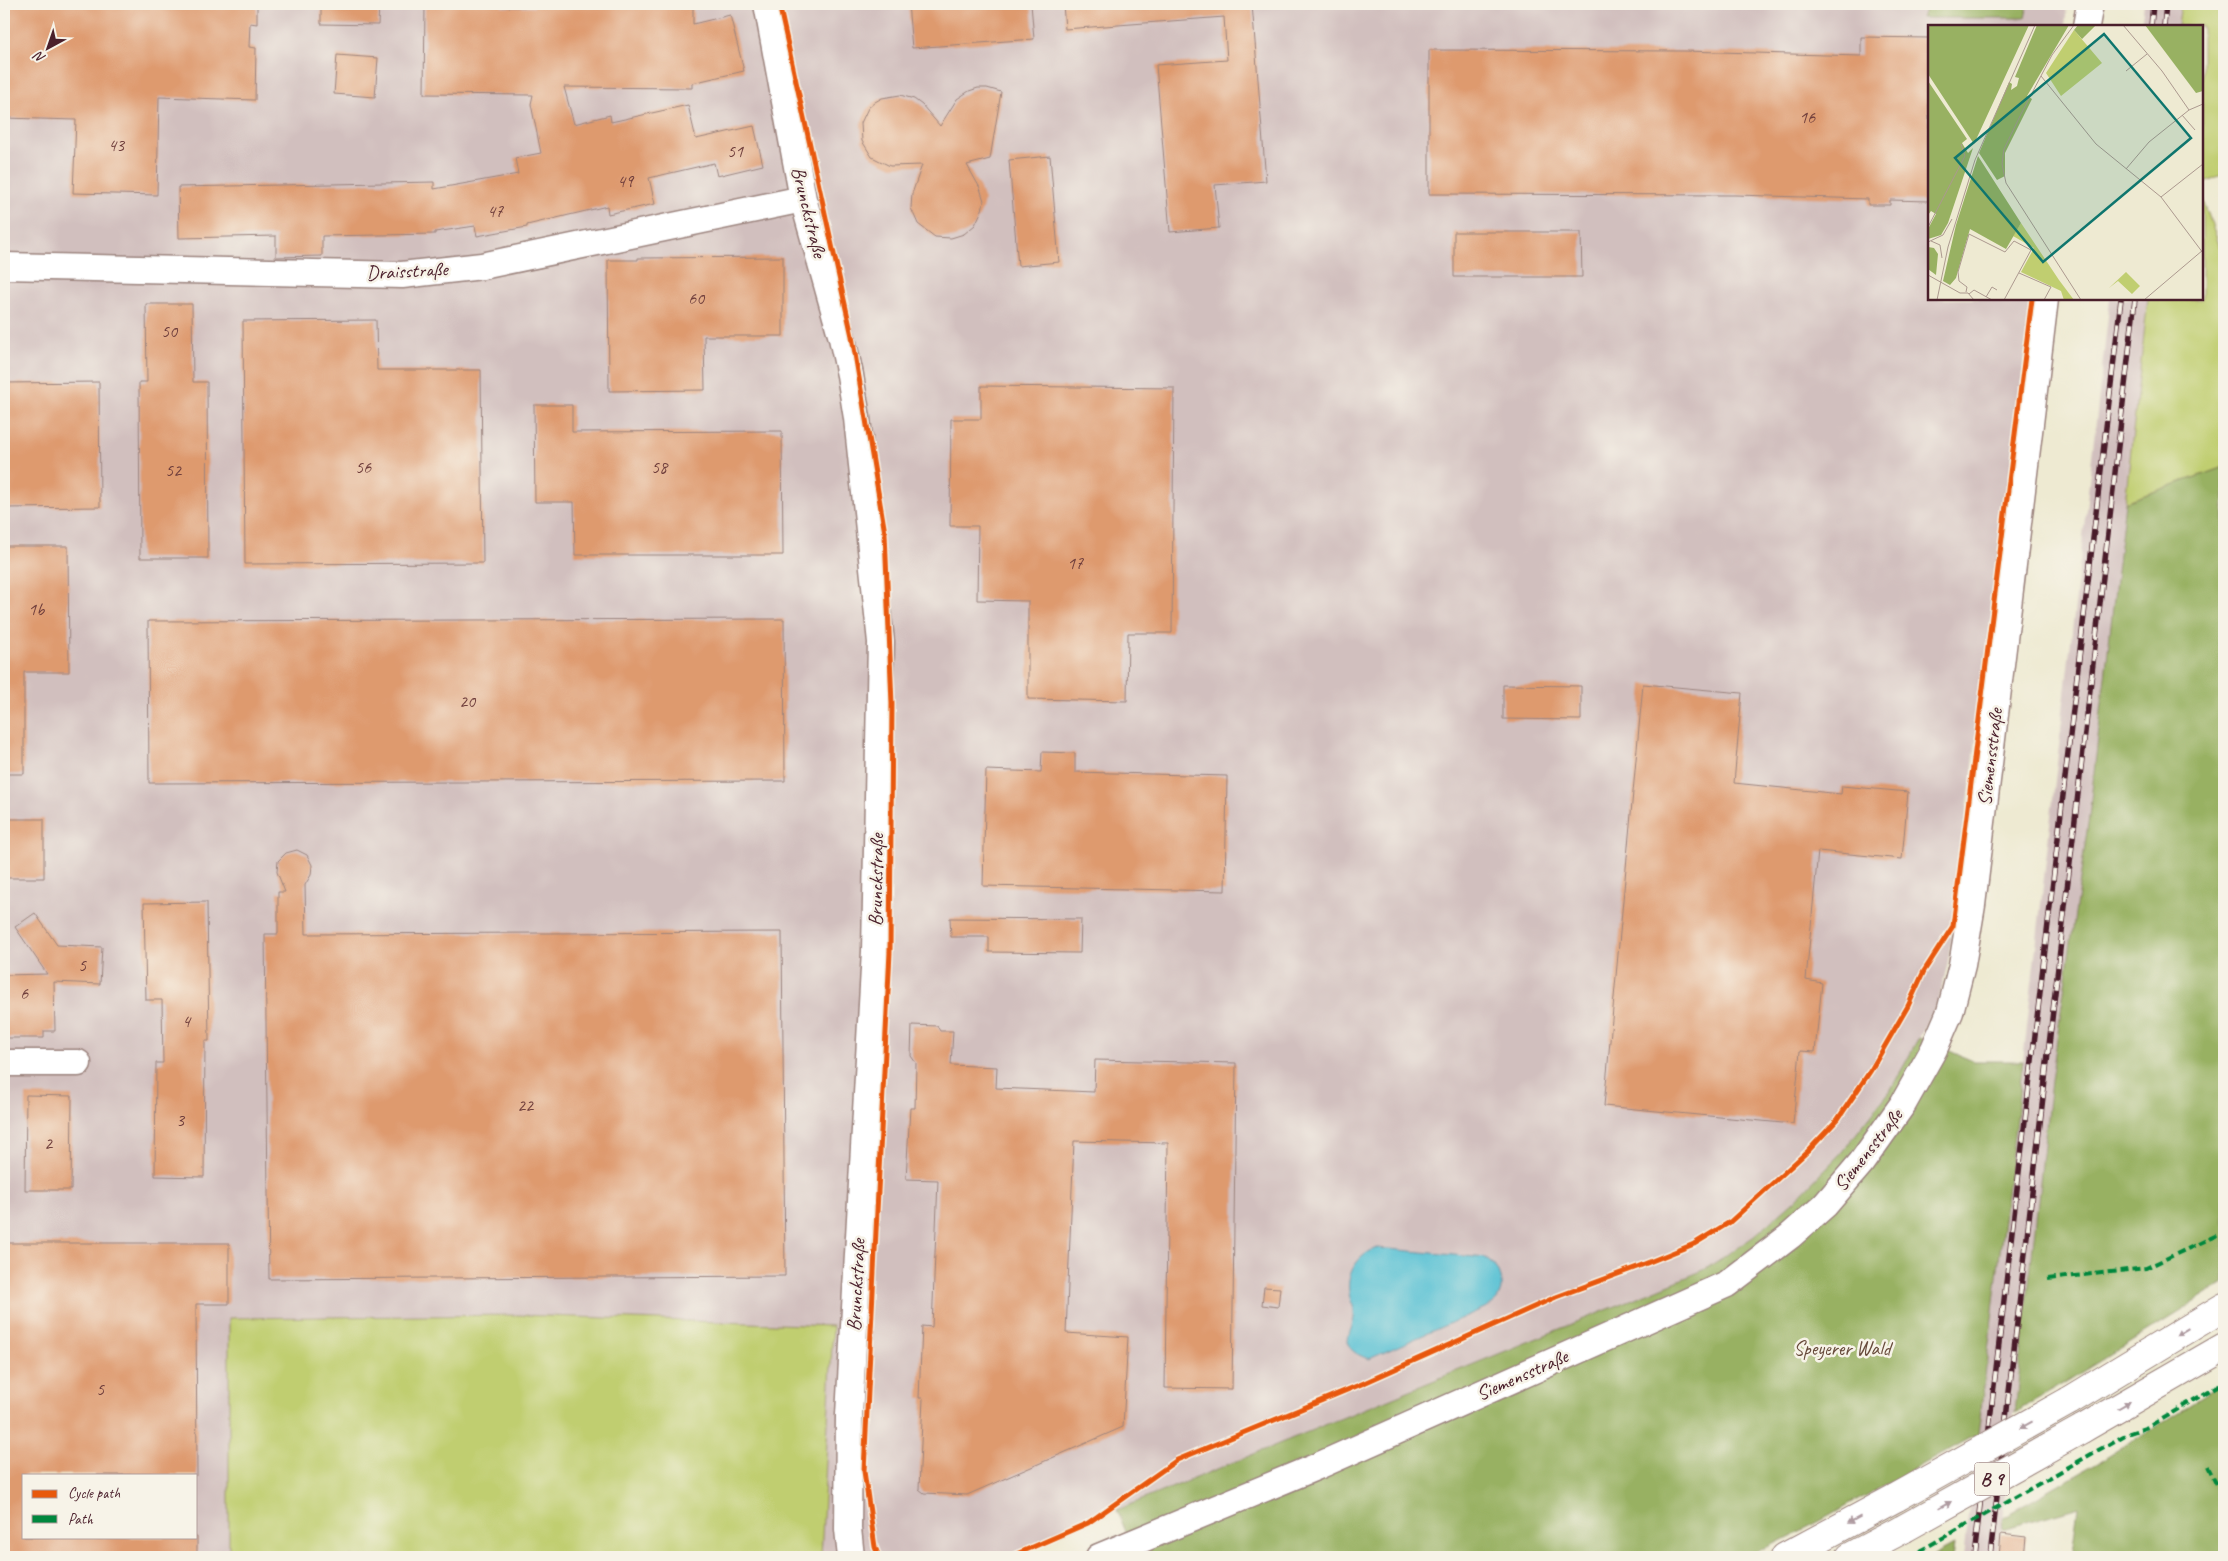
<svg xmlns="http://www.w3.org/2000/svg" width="2228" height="1561" font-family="Caveat,sans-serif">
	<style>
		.industrial { fill: #d1bfbe; fill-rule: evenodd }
		.green { fill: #c0ce70; stroke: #85764e }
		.forest { fill: #98b162; stroke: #716846 }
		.water { fill: #58c1d4; stroke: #517080 }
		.building { fill: #de9a6e }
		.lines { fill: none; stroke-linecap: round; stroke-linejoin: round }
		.minor-casing { stroke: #9c847e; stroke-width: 29 }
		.highway-casing { stroke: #9c847e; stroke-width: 30 }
		.minor { stroke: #fff; stroke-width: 26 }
		.highway { stroke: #fff; stroke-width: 28 }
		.rail-casing { stroke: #4a1f2b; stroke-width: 5.5 }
		.rail { stroke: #f7f3e8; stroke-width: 4; stroke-dasharray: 11; stroke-linecap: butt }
		.highway-bridge-casing { stroke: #9c847e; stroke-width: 30; stroke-linecap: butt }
		.highway-bridge { stroke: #fff; stroke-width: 28 }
		.quiet { stroke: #00873e; stroke-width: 4; stroke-dasharray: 8 4; stroke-linecap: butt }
		.cycleway-casing { stroke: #f7f3e8; stroke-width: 8 }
		.cycleway { stroke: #e8590c; stroke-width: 5 }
		.oneway { fill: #ae9aa0 }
		.labels { text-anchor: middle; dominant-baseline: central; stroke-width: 5; stroke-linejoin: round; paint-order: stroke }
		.number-label { font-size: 18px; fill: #6f3e3c }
		.shield { fill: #f7f3e8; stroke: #7e5f64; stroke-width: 1 }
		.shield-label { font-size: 19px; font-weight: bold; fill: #4a1f2b }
		.street-label { font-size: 20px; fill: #4a1f2b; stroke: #f7f3e8 }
		.park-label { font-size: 20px; fill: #684b3c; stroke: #f7f3e8 }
		.inset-road { fill: none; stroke: #ac998f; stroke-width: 1 }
		.view { fill: #0f766e; fill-opacity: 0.15; stroke: #0f766e; stroke-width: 2.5 }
		.inset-edge { fill: none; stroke: #4a1f2b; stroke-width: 2.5 }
	</style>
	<rect width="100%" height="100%" fill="#f7f3e8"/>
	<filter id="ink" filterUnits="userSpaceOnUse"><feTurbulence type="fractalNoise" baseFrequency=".02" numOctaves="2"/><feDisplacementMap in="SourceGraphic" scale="10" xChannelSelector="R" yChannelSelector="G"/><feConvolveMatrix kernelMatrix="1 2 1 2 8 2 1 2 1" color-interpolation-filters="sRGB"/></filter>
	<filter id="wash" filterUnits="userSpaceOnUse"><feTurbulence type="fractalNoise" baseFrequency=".0096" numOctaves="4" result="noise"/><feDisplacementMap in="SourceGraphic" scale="20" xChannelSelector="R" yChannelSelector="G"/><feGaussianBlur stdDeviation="1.12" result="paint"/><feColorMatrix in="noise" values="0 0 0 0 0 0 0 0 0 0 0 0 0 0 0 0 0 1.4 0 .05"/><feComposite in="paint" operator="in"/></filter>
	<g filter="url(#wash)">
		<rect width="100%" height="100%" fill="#eeead2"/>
		<path class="industrial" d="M4,4h2063l-2,22h-136v273h103l-84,662 -9,39 -20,38 -29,53 -49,62 -46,47 -42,37 -49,33 -701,287h-999zM24,1475h172v62h-172z
			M2144,4h37l-3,22h-37z
			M2110,299h38l-59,518 -38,264 -53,476h-35l58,-478z"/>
		<path class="green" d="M2181,4h43v170l-22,9v-157h-24z
			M2202,197l22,61v209l-99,35 23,-203h54z
			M518,1315l315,11 -12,231h-592v-239z"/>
		<path class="forest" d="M1927,4h101l-3,14h-103z
			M2224,467v817l-163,101 -46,27 36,-331 38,-264 36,-315z
			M1919,1038l54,23h50l-45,373 -158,87 -72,36h-612l-19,-47 587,-240 49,-33 42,-37 46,-47 49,-62z
			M2224,1383v174h-152l7,-50 -77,22 -1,-11 97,-55z
			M1955,1544l-2,13h-22z"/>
		<path class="water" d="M1378,1248l108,10c11,7 20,26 12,40 -1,3 -6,6 -9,8l-120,53c-38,-13 -12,-27 -15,-49 -1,-6 -5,-12 -5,-18 -3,-21 11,-39 29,-44z"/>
		<g id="blocks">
			<path class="building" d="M4,4h253v20l-7,-1 -1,24 7,1 -1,52 -96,-3 -2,98 -84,-2 3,-73 -72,-2z
				M321,4h58l-1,21 -57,-1z
				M425,4h77v3h32v-3h104v3h55v17l37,-9 14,56 -52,12v5l-128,-1 10,37 36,-9 1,7 77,-17 8,34 58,-13 9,39 -46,11 -3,-13 -65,15 6,26 -47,10 -1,-8 -80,19v2l-50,9 -2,-10 -40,6v2l-113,2v20l-46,1v-21l-97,2 -1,-51 256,-5v7l84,-15 -3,-16 26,-5 -10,-49 2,-9 -109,-1z
				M908,4h123l3,35 -122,9z
				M1063,4h189l14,177 -51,4 4,43 -49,4 -14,-167 71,-5 -3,-43 -159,12z
				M1861,37l68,1v163l-39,-1v5h-22v-6l-132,-4 -307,-1v-144l255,1 177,5z
				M337,55l41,3 -3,39 -41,-3z
				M978,88h9l14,4 -11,67 -23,6 13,23 4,13 -2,9 -7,15 -11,9 -13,4 -16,-1 -17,-13 -7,-16 1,-14 10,-29 -32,1 -18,-9 -10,-16 -1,-18 7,-15 7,-6 7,-4 18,-3 14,4 8,6 18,21 17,-27 12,-8z
				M1050,156l9,106 -41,4 -9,-106z
				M1454,232h127l1,45h-128z
				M783,257v79h-79l1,54 -96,1 -1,-131h30v-2z
				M146,304h46l1,78h14l1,176h-68l-1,-176h8z
				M376,320l1,50h104l2,193 -238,1 -2,-243z
				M99,382l1,125 -96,1v-125z
				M981,386l193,2 -2,245h-44l-1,68 -99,-2v-98l-51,-1 1,-74h-28l1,-107h30z
				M534,405h38v27l210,-1 1,124h-208l-1,-53h-39z
				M4,546h64l1,126h-45v102h-20z
				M784,619l1,162 -636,2 -1,-162z
				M1643,684l99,9 -8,90 107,11 1,-8 66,6 -6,67 -84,-8 -12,129 16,3 -7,69 -15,-1 -7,73 -189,-18z
				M1503,685l78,1v34l-78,-1z
				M1042,752l33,1v19l152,4 -2,115 -242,-5 3,-116 55,2z
				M4,819h40v59h-40z
				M297,850l10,5 5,10 -1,10 -6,10 1,49 476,-2 3,344 -516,3 -4,-345h13v-42h7l-8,-20 1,-11 8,-8z
				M207,902l2,139h-4l-1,136 -49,-1 1,-113h7l-1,-63h-16l-2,-97z
				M35,913l22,32 45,2 -2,37 -46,-2 1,49h-11v7h-40v-63l43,-1 -32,-47z
				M950,918l131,1 -1,34 -91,-1v-15h-38z
				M912,1025l25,1 3,5h13l-2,34 46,2 -1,21 98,4 1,-32 141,3 -4,326 -67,-1 3,-245 -94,-2 -8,192 62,4 -5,90 -156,68 -43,-2 -5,-4 4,-91h-4l3,-72 10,1 6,-147 -32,-1 4,-71h5l1,-45 -5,-7z
				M26,1095l46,1 -1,94h-46z
				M4,1243h225v61h-33l1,171h-173v62h173v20h-193z
				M1264,1287l16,1 -2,19 -16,-2z
				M2001,1534l25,3 -2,20h-25z"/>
		</g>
	</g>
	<g filter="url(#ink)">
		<use href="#blocks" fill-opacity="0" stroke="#9c847e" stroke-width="1"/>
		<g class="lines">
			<g class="minor-casing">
				<path id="minor" d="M767,4l36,195 39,139 8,37 7,43 24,224 -6,309 -26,464 -1,114 3,28
					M2086,26l4,-22
					M4,266l398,9 80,-9 321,-67
					M4,1063h74
					M1099,1557l219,-91 409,-182 63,-48 35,-31 36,-42 42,-59 31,-55 16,-37 12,-47 10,-60 73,-606"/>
			</g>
			<g class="highway-casing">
				<path id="highway" d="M2069,1401l155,-94
					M2082,1429l142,-82
					M1785,1557l112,-60
					M1850,1557l53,-28"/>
			</g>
			<use href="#minor" class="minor"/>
			<use href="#highway" class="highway"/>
			<g class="rail-casing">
				<path id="rail" d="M2151,26l2,-22
					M2164,26l2,-22
					M1974,1557l147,-1258
					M1990,1557l145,-1258"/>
			</g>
			<use href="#rail" class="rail"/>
			<g class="highway-bridge-casing">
				<path id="highway-bridge" d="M1897,1497l172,-96
					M1903,1529l179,-100"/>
			</g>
			<use href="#highway-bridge" class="highway-bridge"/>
			<path class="quiet" d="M2048,1279l98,-11 78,-36
				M2208,1466l16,33
				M1105,1555l1,2
				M1909,1557l218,-123 21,-7 76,-45"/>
			<g class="cycleway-casing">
				<path id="cycleway" d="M779,4l73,332 33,197 7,171 -2,248 -26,519 11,76 4,10
					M1010,1557l78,-34 89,-63 187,-77 192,-86 81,-30 57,-23 36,-22 78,-71 30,-32 33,-49 37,-64 16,-35 29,-45 79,-627"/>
			</g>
			<use href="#cycleway" class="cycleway"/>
		</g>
		<defs><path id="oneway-solid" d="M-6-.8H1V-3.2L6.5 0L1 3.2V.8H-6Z" transform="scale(1.25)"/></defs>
		<g class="oneway">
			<use href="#oneway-solid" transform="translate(2182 1332) rotate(149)"/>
			<use href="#oneway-solid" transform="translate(2124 1405) rotate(-30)"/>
			<use href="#oneway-solid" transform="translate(2026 1425) rotate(151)"/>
			<use href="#oneway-solid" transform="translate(1945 1505) rotate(-29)"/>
			<use href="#oneway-solid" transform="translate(1854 1520) rotate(152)"/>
		</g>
	</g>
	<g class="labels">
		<g class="number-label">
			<text x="1807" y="117">16</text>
			<text x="116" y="145">43</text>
			<text x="735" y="151">51</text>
			<text x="625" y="181">49</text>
			<text x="495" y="211">47</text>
			<text x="696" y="298">60</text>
			<text x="169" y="331">50</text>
			<text x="363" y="467">56</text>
			<text x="659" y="467">58</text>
			<text x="173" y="470">52</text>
			<text x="1075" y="563">17</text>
			<text x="36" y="609">1b</text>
			<text x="467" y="701">20</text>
			<text x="82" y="965">5</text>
			<text x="24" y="993">6</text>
			<text x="186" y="1021">4</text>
			<text x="525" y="1105">22</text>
			<text x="180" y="1120">3</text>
			<text x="48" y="1143">2</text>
			<text x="100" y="1389">5</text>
		</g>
		<rect class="shield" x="1974.5" y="1462.5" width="35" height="33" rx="4"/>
		<g class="shield-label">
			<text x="1992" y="1479">B 9</text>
		</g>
		<g class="street-label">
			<text transform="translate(809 212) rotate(76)">Brunckstraße</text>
			<text transform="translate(407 271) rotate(-3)">Draisstraße</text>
			<text transform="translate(1990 757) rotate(-83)">Siemensstraße</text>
			<text transform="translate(876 880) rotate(-89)">Brunckstraße</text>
			<text transform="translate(1868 1150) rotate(-52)">Siemensstraße</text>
			<text transform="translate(856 1285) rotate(-87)">Brunckstraße</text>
			<text transform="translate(1522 1375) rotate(-24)">Siemensstraße</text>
		</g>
		<g class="park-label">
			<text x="1842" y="1348">Speyerer Wald</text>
		</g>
	</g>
	<g transform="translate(1928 25)">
		<rect width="275" height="275" fill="#eeead2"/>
		<path d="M146,5l28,33 -41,33 -15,-23zM93,198l38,57 15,20h-10l-3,-9 -40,-19 13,-24 -21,-12zM198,247l14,14 -8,8 -14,-13 -9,7z" fill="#c0ce70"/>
		<path d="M0,0h101l-55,119 -46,-70zM109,0h32l-42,71 5,3 -27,54v23l-8,4 -18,-27 30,-71 3,2 -1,6 6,-4 2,-8 -4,-1zM150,0h18l-14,14 -8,-9zM217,0h58v66l-7,2zM0,56l39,58 -5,4 6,10 5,-5 -25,75 -7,12 -13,4v-10l8,-15 -5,-3 -3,4zM50,131l43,67 -15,26 -36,-20 -14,49 -6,7 -7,-4 13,-56zM0,222l6,1 4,6 -2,21 -8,-6z" fill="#98b162"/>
		<path class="inset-road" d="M146,0l-22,30 -31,59 -17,35 -2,15 4,19 75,117M195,0l39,46 27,39M198,46l21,-17M113,51l55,68 65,53 42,56M254,90l13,15M198,144l23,-27 40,-32 14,-6M233,172l42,-33M0,202l37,-71 -4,-12M3,216l9,4 2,13M0,217l15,-7 9,-16M91,248l32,14 -7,13M0,250l32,18h8l6,7M38,267l1,-5 -8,-6 -1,-9 11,-38 36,18 9,-11 17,9 -27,50M41,269l5,-4 18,10M58,272l6,-10 5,3M9,275l11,-53 27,-87 60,-135M216,275l59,-50"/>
		<path class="view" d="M176,9l87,104 -148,124 -88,-104z"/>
		<rect width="275" height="275" class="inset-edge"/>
	</g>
	<rect width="2228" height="1561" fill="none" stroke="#f7f3e8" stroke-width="20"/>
	<rect x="22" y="1474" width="175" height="65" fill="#f7f3e8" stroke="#b29e9c"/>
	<rect x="32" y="1490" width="25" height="8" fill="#e8590c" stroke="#b29e9c"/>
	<text x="68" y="1498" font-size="15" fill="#4a1f2b">Cycle path</text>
	<rect x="32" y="1515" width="25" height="8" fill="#00873e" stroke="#b29e9c"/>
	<text x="68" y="1524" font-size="15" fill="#4a1f2b">Path</text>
	<g transform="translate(48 48) rotate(220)" stroke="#f7f3e8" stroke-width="4" paint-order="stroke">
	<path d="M0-4L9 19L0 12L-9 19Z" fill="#4a1f2b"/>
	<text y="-8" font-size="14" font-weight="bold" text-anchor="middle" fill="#4a1f2b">N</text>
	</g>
</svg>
